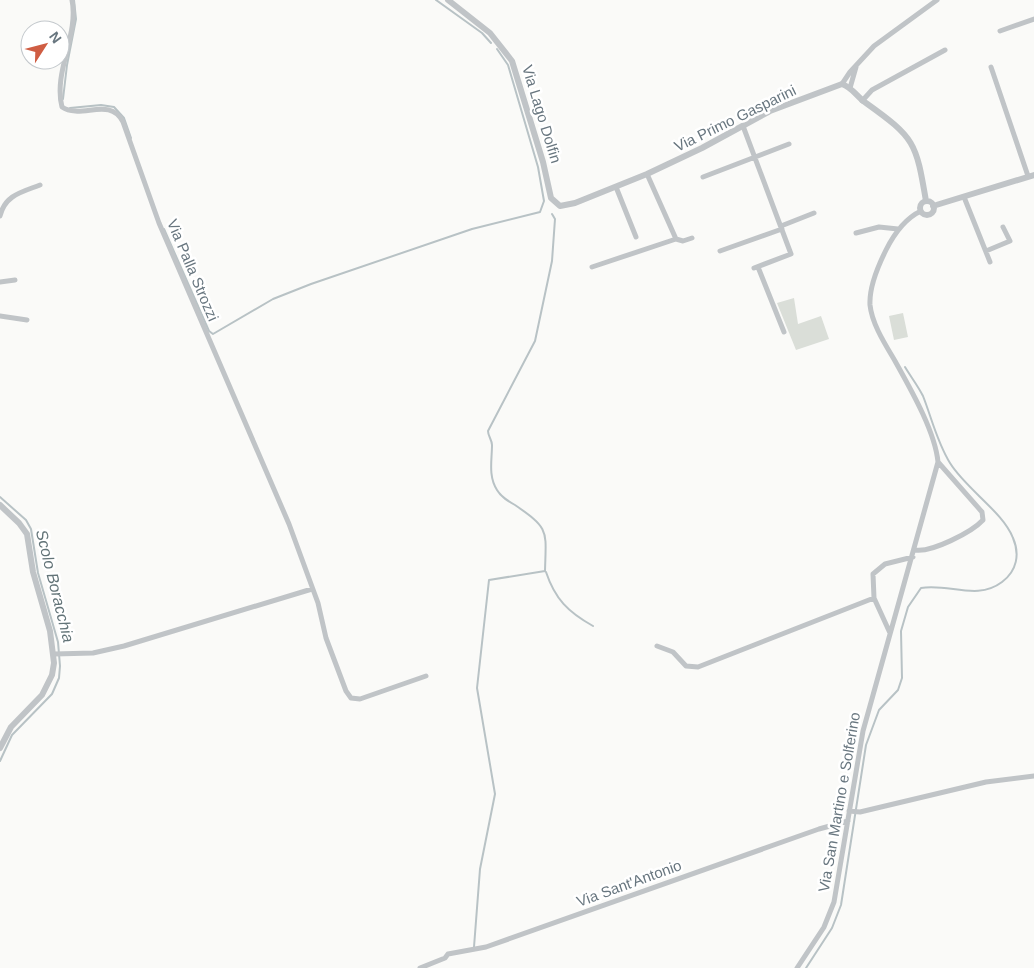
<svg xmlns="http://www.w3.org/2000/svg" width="1034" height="968" font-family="Arial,sans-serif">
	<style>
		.green { fill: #daded8 }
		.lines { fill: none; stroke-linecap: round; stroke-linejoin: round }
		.stream { stroke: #b8c2c5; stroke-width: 2 }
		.minor { stroke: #c0c4c7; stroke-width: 5 }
		.tertiary { stroke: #c0c4c7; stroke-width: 6 }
		.labels { text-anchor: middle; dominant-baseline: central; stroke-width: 5; stroke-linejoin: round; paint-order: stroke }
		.street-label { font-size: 15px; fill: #68767f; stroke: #fff }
		.water-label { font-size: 16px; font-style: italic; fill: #637478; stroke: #fff }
	</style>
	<rect width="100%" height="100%" fill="#fafaf8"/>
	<path class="green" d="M794,298l4,26 23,-8 8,23 -33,11 -19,-47z
		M903,313l5,24 -14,3 -5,-24z"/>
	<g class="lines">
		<path class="stream" d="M436,0l46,33 9,10
			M63,99l4,-34 9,-46 -2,-19
			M70,108l31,-3 13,2 10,11 7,20
			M164,229l45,102 4,3 60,-35 38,-15 161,-55 68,-17 4,-11 -6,-34 -30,-102 -11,-16
			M0,497l26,23 5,9 7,44 20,69 2,24 -1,12 -7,16 -40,41 -12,26
			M546,572c9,27 22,40 47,54
			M474,947l6,-78 15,-75 -18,-106 12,-108 56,-9c1,-41 5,-42 -30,-66 -7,-4 -14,-8 -18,-15 -9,-14 -5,-30 -5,-45 0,-5 -4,-9 -4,-14l47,-90 17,-80 3,-42 -3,-5
			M806,968l26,-40 9,-23 25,-160 13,-35 19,-20 4,-12 -1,-47 7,-24 13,-19c28,-5 56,13 81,-6 15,-11 18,-28 11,-44 -10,-26 -47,-49 -63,-75 -13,-21 -18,-44 -27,-67 -5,-10 -12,-19 -18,-29"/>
		<path class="minor" d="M72,0c7,35 -19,72 -10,107 19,13 48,-11 61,15l36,101 130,301 29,79 8,35 20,53 5,7 9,1 66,-23
			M1000,31l34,-12
			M991,67l37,109
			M842,84l8,-12 24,-26 63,-46
			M850,88l6,-21
			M862,101l10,-11 73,-40
			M743,126l48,128 -37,14
			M647,174l29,65
			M703,177l86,-33
			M616,187l20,50
			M964,197l26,65
			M0,216c5,-21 22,-24 40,-31
			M781,226l33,-13
			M856,233l23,-6 19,2
			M676,239l7,2 9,-3
			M720,251l62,-22
			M986,251l24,-10 -7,-14
			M592,267l84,-28
			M758,267l26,65
			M0,282l15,-2
			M0,316l27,4
			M915,550c16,3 57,-18 68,-30l-1,-8 -44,-50
			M890,633l-16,-35 -1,-24 12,-10 28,-7
			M657,646l16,6 13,14 12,1 176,-69
			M54,654l39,-1 31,-7 188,-57
			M849,811l11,1 126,-30 48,-6
			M420,968l25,-10 3,-4 38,-7 333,-118 29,-8
			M797,968l27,-41 10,-25 29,-171 75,-269c-3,-31 -28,-74 -43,-101 -10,-17 -23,-37 -25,-56 -1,-18 8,-39 16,-55 8,-16 18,-31 35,-39"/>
		<path class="tertiary" d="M448,0l42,33 22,28 31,101 8,36 9,8 15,-3 72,-29 55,-26 68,-37 72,-27c11,4 15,13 24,19 49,35 50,39 60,98
			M920 208a7 7 0 1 1 14 0a7 7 0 1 1-14 0Z
			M933,206l101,-31
			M0,505l19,18 8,11 6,38 17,59 4,32 -2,12 -10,20 -31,32 -11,21"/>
	</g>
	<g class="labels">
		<g class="street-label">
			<text transform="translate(542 114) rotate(73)">Via Lago Dolfin</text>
			<text transform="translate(735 118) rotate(-26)">Via Primo Gasparini</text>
			<text transform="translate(193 270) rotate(67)">Via Palla Strozzi</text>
			<text transform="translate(839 802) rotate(-80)">Via San Martino e Solferino</text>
			<text transform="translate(629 883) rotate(-20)">Via Sant'Antonio</text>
		</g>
		<g class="water-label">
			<text transform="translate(55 586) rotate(76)">Scolo Boracchia</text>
		</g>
	</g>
	<g transform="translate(45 45) rotate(54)"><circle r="24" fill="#ffffff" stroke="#c3c8cc"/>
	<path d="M0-4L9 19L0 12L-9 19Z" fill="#cf5d43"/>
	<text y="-8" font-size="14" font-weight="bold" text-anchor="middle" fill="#68767f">N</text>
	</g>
</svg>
